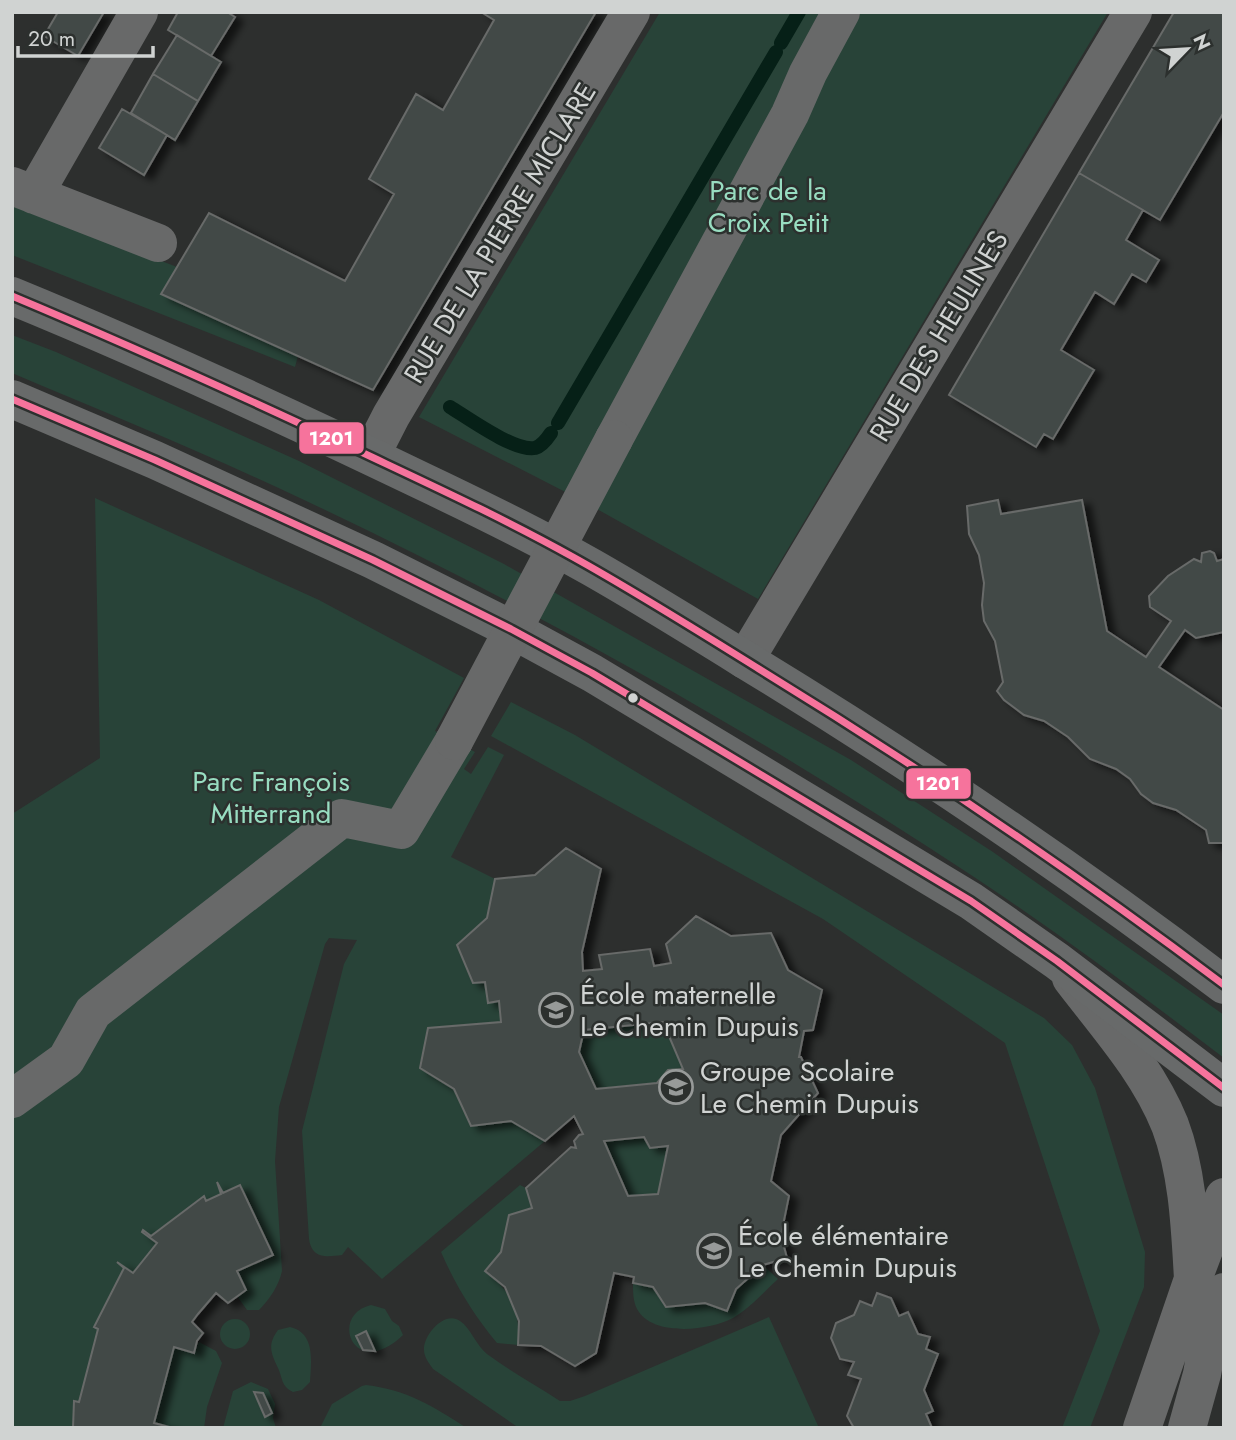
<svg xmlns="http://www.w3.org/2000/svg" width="1236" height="1440" font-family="Jost,sans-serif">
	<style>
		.green { fill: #284338 }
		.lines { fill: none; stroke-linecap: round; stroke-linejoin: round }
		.stream { stroke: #062017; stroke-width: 14 }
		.building { fill: #424a47; stroke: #686a69; stroke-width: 2; fill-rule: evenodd; filter: url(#shadow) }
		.minor { stroke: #686969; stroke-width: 38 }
		.major { stroke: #686a6a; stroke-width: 38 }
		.minor-bridge { stroke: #686969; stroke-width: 38 }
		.bus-1-casing { stroke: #2c302e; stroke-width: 12 }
		.bus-1 { stroke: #f6739c; stroke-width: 7 }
		.bus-dot { fill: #d0d3d2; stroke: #2c302e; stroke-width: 2.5 }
		.labels { text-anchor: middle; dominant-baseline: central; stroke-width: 5; stroke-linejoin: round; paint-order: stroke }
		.park-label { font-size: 28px; fill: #98ddc1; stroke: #2c302e }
		.street-label { font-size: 28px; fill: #d0d3d2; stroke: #2c302e }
		.poi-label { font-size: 28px; fill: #d0d3d2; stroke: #2c302e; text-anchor: start }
		.line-badge { stroke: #2c302e; stroke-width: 2.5 }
		.badge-label { font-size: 19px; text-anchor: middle; font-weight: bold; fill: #fff }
	</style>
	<defs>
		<filter id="shadow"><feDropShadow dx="8" dy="4.5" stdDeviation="3.5" flood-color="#0009"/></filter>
	</defs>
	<rect width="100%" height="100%" fill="#2d2f2e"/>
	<path class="green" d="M660,12h448l-350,587 -179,-100 -160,-82z
		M12,203l165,64 -15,27 136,62 -3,11 -283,-112z
		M12,335l44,17 243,109 205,103 347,196 142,92 231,163v43c-84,-64 -168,-127 -256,-185 -211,-139 -438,-267 -666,-374 -95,-45 -193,-85 -290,-126z
		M95,498l224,102 145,78 -29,53 40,21 -11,17 7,5 17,-27 16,8 -53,102 44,22 -8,39 -30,27 16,37h12l3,20 11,-1 2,21 -72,6 -9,40 34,21 17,36 40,-4 34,20 -163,138 -34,-32 -6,8c-16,2 -30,4 -33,-16l-7,-108 42,-167 13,-24 -28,-2 -4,6 -46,163 -4,54 7,110c-3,14 -12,28 -23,39h-12l-10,-14 9,-6 -9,-19 35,-17 -32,-68 -17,7 -4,-6 2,7 -15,7 -2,-4 -47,46 -24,30 -11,-7 2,2 -30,59 4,2 -19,73 -5,-1 -1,27h-61v-614l88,-56z
		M511,702l64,33 469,283 28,27 23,43 50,164 -1,35 -54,141h-28l38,-97 -95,-288 -182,-124 -332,-183z
		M663,1022l20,47 -15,2 -11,12 -61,6 -17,-37 5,-22z
		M644,1137l6,11 18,-2 -10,48 -30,2 -24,-55z
		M520,1185l6,3 6,20 -23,7 -8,37 -16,19c28,22 35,39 33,74l-21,-2c-24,-29 -41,-57 -56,-91z
		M763,1265l15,14c-14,13 -28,29 -45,39 -24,13 -81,19 -96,-9 -4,-8 -4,-17 -4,-26l20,4 74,24 9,-22z
		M371,1305l14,4 7,12 7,5 4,9c-49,47 -75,-20 -32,-30z
		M769,1317l50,111h-300l-86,-59c-4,-6 -9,-12 -9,-19 -1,-14 20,-40 36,-29 10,6 16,24 27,33 23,17 49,31 73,47h10l15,-5z
		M220 1334a15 15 0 1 1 30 0a15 15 0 1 1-30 0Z
		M290,1327c26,6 21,35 20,55l-8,8 -9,2c-12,-6 -10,-13 -15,-24 -7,-15 -11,-23 0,-38z
		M199,1342l17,9 6,12 -15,44 -3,21h-31l-19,-5 20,-76 20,6z
		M251,1382l17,7 7,15 -2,14 3,10h-53l10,-37z
		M366,1385c42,5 66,21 101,43h-147l12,-24 30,-18z"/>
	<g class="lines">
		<path class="stream" d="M781,43l18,-31
			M450,407c18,11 65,45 85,41 7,-2 12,-9 16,-15
			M558,423l218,-371"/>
	</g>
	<path class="building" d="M58,12h46l-26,44 -34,-20z
		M178,12h49l8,5 -24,39 -43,-26z
		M481,12h115l-223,378 -212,-96 48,-81 136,68 49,-87 -25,-15 47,-85 27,16 51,-90z
		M1174,12h50v100l-64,108 -81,-47z
		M177,35l44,27 -23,39 -45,-27z
		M153,74l45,27 -23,39 -44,-27z
		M122,109l45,26 -23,40 -45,-27z
		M1079,173l64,37 -17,30 33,20 -13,22 -14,-8 -18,30 -19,-12 -34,58 33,20 -41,69 -9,-5 -8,13 -87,-52z
		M998,500l3,14 81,-14 25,131 39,26 25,-36 -21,-14 -1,-11 19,-20 26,-17 7,3 1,-9 8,-2 4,2 3,8 7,-2v73l-28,6 -11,-8 -26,37 65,43v133h-15l-3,-13 -30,-20 -23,-7 -12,-9 -11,-15 -14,-10 -26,-10 -22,-22 -24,-16 -20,-6 -20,-15 -7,-9 6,-9 -8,-41 -11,-20 -2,-16 2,-22 -5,-28 -10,-21 -2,-28z
		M566,848l35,21 -19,83 1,19 19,-2 -3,-14 51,-6 4,17 17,-3 -5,-19 30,-28 35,20 40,-3 17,37 34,20 -9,40 -9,1 -5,26h2l17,36 -37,42 -10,46 18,15 -8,39 6,23 -24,7 -27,24 -9,22 -22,-8 -39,4 -13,-20 -20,-4 1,-6 -20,-4 -18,80 -21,13 -34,-20 -23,-1 1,-24 -14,-34 -20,-16 16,-19 8,-37 23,-7 -6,-20 45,-41 5,1 -2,-7 5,-6 4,-1 -9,-18 -29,25 -34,-20 -40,5 -17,-37 -34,-21 8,-40 73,-6 -2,-21 -11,2 -3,-21 -12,1 -16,-38 30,-27 8,-39 40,-4zM663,1022l20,47 -15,1 -11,13 -61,6 -17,-37 5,-22zM644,1137l6,11 18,-2 -10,48 -30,2 -24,-55z
		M217,1182l6,11 17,-8 33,70 -36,16 9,19 -18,13 -12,-10 -18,21 -6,8 11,11 -6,8 -3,12 -20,-6 -20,76 19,5h-100l1,-27 5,1 19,-73 -4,-2 30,-59 -7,-6 16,11 24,-30 -15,-11 1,-2 8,6 53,-40 2,5 15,-7z
		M877,1293l14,5 8,18 9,-4 10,22 12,3 -4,12 12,5 -14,36 9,21 -7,3 6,14h-78l-7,-12 14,-37 -13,-4 6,-13 -14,-3 -9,-21 5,-15 18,-8 6,-14 12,5z
		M366,1331l9,20 -12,-1 -7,-14z
		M254,1392l9,1 9,20 -7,4z"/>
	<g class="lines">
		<path class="minor" d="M12,186l146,57
			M34,195l105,-183
			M614,439l176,-325 18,-41 33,-61
			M371,455l20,-39 240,-404
			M745,660l388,-648
			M1071,978c35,46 77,92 99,147 18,48 20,103 23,154
			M12,1099l54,-39 27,-48 249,-194 59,12 53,-89
			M1142,1428l51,-149 31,-82
			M1187,1428l15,-54 8,-44 14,-38"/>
		<path class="major" d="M12,296c139,57 275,120 410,185 57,27 114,55 169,86 51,29 101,60 151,91 166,101 327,209 482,327
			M12,399l143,61 218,100 138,69 81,44 379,228 86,60 167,127"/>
		<path class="minor-bridge" d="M454,741l160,-302"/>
		<g class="bus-1-casing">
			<path id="bus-1" d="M12,296c117,49 232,101 347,155 72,34 144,67 214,106 63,35 125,74 186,112 160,98 315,203 465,316
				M12,399l143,61 218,100 138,69 81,44 379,228 86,60 167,127"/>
		</g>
		<use href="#bus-1" class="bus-1"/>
	</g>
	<defs>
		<g id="school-ring" transform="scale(1.75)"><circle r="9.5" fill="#2c302e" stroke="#979a99" stroke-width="1.5"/><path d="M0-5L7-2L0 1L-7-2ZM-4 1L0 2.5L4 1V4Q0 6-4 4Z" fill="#979a99"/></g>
	</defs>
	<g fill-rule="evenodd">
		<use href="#school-ring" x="556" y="1010"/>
		<use href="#school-ring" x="676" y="1087"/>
		<use href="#school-ring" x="714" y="1251"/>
	</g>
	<circle class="bus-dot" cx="633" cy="698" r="6"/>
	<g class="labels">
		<g class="park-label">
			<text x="768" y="190">Parc de la<tspan x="768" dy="32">Croix Petit</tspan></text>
			<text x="271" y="781">Parc François<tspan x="271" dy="32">Mitterrand</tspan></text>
		</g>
		<g class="street-label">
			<text transform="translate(500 233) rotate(-59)">RUE DE LA PIERRE MICLARE</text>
			<text transform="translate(939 336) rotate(-59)">RUE DES HEULINES</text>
		</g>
		<g class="poi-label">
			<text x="580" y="994">École maternelle<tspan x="580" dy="32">Le Chemin Dupuis</tspan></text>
			<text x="700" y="1071">Groupe Scolaire<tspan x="700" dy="32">Le Chemin Dupuis</tspan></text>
			<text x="738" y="1235">École élémentaire<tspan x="738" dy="32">Le Chemin Dupuis</tspan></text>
		</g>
	</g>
	<g class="line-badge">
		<rect x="298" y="421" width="67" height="34" rx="7" fill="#f6739c"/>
		<rect x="905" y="767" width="67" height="33" rx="7" fill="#f6739c"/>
	</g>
	<g class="badge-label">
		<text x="331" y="445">1201</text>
		<text x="938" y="790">1201</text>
	</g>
	<rect width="1236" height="1440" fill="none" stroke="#d0d3d2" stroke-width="28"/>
	<g transform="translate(1187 49) rotate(65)" stroke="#2c302e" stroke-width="5" paint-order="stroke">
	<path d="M0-5L12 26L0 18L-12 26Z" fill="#d0d3d2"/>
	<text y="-10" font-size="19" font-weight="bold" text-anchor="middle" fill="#d0d3d2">N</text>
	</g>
	<path d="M18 46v10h135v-10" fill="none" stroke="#d0d3d2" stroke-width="3.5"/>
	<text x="28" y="46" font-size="21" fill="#d0d3d2" stroke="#2c302e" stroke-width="5" paint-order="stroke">20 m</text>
</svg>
